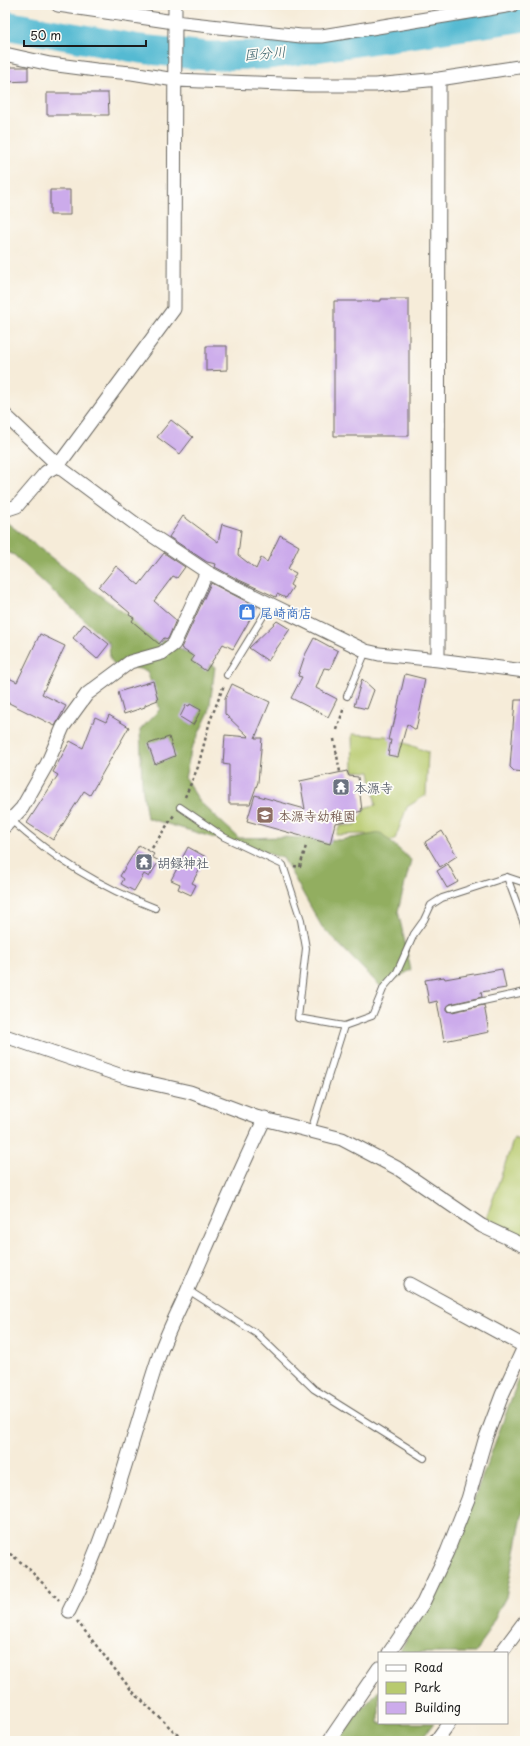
<svg xmlns="http://www.w3.org/2000/svg" width="530" height="1746" font-family="'Playpen Sans','Klee One',sans-serif">
	<style>
		.green { fill: #b8ca6e; stroke: #6a7345 }
		.forest { fill: #92ae61; stroke: #57653e }
		.lines { fill: none; stroke-linecap: round; stroke-linejoin: round }
		.river { stroke: #54bad2; stroke-width: 29 }
		.building { fill: #ccabeb }
		.service-casing { stroke: #68655e; stroke-width: 8 }
		.minor-casing { stroke: #68655e; stroke-width: 15 }
		.path { stroke: #68655e; stroke-width: 2.5; stroke-dasharray: 3 3; stroke-linecap: butt }
		.service { stroke: #fff; stroke-width: 6 }
		.minor { stroke: #fff; stroke-width: 13 }
		.labels { text-anchor: middle; dominant-baseline: central; stroke-width: 3.5; stroke-linejoin: round; paint-order: stroke }
		.shop-label { font-size: 13px; font-weight: bold; fill: #366cbe; stroke: #fdfcf7; text-anchor: start }
		.worship-label { font-size: 13px; font-weight: bold; fill: #5b616d; stroke: #fdfcf7; text-anchor: start }
		.education-label { font-size: 13px; font-weight: bold; fill: #785e54; stroke: #fdfcf7; text-anchor: start }
		.water-label { font-size: 14px; font-style: italic; fill: #325b65; stroke: #fdfcf7 }
	</style>
	<rect width="100%" height="100%" fill="#fdfcf7"/>
	<filter id="ink" filterUnits="userSpaceOnUse"><feTurbulence type="fractalNoise" baseFrequency=".025" numOctaves="2"/><feDisplacementMap in="SourceGraphic" scale="8" xChannelSelector="R" yChannelSelector="G"/><feConvolveMatrix kernelMatrix="1 2 1 2 8 2 1 2 1" color-interpolation-filters="sRGB"/></filter>
	<filter id="wash" filterUnits="userSpaceOnUse"><feTurbulence type="fractalNoise" baseFrequency=".012" numOctaves="4" result="noise"/><feDisplacementMap in="SourceGraphic" scale="16" xChannelSelector="R" yChannelSelector="G"/><feGaussianBlur stdDeviation="0.9" result="paint"/><feColorMatrix in="noise" values="0 0 0 0 0 0 0 0 0 0 0 0 0 0 0 0 0 1.4 0 .05"/><feComposite in="paint" operator="in"/></filter>
	<g filter="url(#wash)">
		<rect width="100%" height="100%" fill="#f6ecd9"/>
		<path class="green" d="M352,734l35,2 41,16 -2,43 -19,12 -12,32 -21,7 -8,-12 -30,1 4,-9 15,-1 11,-18 10,-2 -6,-33 -17,-1z
			M514,1138l11,4v98l-21,-8 -18,-13z"/>
		<path class="forest" d="M5,521c67,52 133,110 210,146l-6,45 -18,38 -6,28 15,24 39,36 44,-1 57,3 41,-7 30,27 -13,51 13,59 -30,17 -59,-60 -39,-69 -136,-40 -5,-32 -2,-56 20,-21 -13,-38 -15,-4 -16,-1 -6,-7 -1,-16 -95,-88 -9,-4z
			M525,1362v139l-19,96 -30,56h-77l56,-103z
			M379,1690v33h55l-15,18h-86z"/>
		<g class="lines">
			<path class="river" d="M5,25l135,24 67,7 61,-1 257,-38"/>
		</g>
		<g id="blocks">
			<path class="building" d="M5,67h23v14l-23,1z
				M47,93h61l1,22h-62z
				M50,190h20v25h-20z
				M381,299h28v137h-75v-135h47z
				M206,346h21v24l-21,1z
				M171,420l22,17 -13,17 -23,-17z
				M183,516l35,26 4,-18 19,6 -3,25 18,14 5,-11 6,4 13,-27 19,11 -11,23 8,4 -6,12 3,2 -7,11 -9,-4 -1,3 -39,-18 -22,-12 1,-3 -9,-2 -38,-25z
				M164,553l21,14 -8,11 -4,-2 -19,25 22,19 -8,19 -4,-1 -5,6 -27,-23 2,-3 -5,-3 1,-2 -31,-26 17,-21 23,19z
				M211,583l46,24 -24,42 -10,-5 -17,27 -15,-10 3,-4 -13,-9z
				M277,621l13,8 -22,32 -19,-13z
				M84,624l25,20 -12,15 -24,-21z
				M40,634l25,12 -23,48 24,12 -11,20 -50,-25v-25l12,6z
				M314,638l24,13 -8,18 -6,-1 -8,20 21,11 -9,18 -37,-19 11,-21 -4,-1 7,-21z
				M405,674l20,5 -3,16h1l-7,35 -9,-6 -9,33 -10,-2 3,-15h-3l3,-13h2z
				M362,679l12,11 -7,19 -13,-3z
				M153,681l5,19 -13,5v2l-21,7 -6,-22z
				M232,684l38,18 -15,36h7l-4,44 -8,22h-21v-39l-6,-1 2,-29 24,2 -24,-23v-15z
				M515,700h10v72l-11,-1 -4,-4z
				M190,704l11,6 -8,15 -13,-8 6,-12 3,1z
				M109,715l20,12 -39,68 -6,-4 -31,49 -26,-17 31,-48 -5,-3 17,-31 13,7 12,-31 11,5z
				M169,737l6,19 -20,8 -7,-20z
				M347,771l2,5 9,1 4,34 -8,2 -1,7 -18,3 -5,21 -83,-23 8,-26 50,14 -5,-28z
				M442,831l15,25 -17,11 -15,-25z
				M139,845l15,9 -2,3 7,4 -10,16 -5,-3 -10,17 -13,-7 3,-5 -4,-3z
				M188,847l18,10 -14,26 4,2 -5,10 -13,-6 2,-5 -9,-4z
				M448,864l10,18 -11,6 -10,-17z
				M502,969l4,19 -25,4 1,5 -32,7 -3,3v4l5,1 32,-7 5,27 -45,9 -7,-40 -8,2 -4,-23 19,-3 1,2z"/>
		</g>
	</g>
	<g filter="url(#ink)">
		<use href="#blocks" fill-opacity="0" stroke="#68655e" stroke-width="1"/>
		<g class="lines">
			<g class="service-casing">
				<path id="service" d="M227,675l43,-70
					M347,696l19,-45
					M180,807l44,30 59,28 18,55 5,28 -8,70 46,8 -33,105
					M11,820c42,38 91,68 144,88
					M507,877l18,49
					M451,1008l74,-16
					M344,1026l28,-10 12,-29 13,-15 17,-38 10,-14 7,-15 11,-7 65,-21 18,6
					M188,1290l69,44 57,55 110,69"/>
			</g>
			<g class="minor-casing">
				<path id="minor" d="M58,5l116,17 127,14h21l190,-31
					M5,54l45,10 46,6 36,3 43,7 135,5h65l64,-6 86,-13
					M5,415l58,55 78,58 66,44 26,14 133,65 13,3 59,6 87,11
					M5,510l12,-4 29,-34 12,-7 5,-6 111,-150 1,-304
					M438,660l1,-581
					M5,826l17,-18 25,-44 16,-37 24,-33 43,-32 32,-9 12,-9 33,-72
					M5,1036l123,42 62,14 66,25 86,22 55,29 85,58 43,20
					M410,1284l114,62
					M69,1611c41,-79 61,-168 89,-252 8,-25 21,-48 31,-72 25,-57 49,-113 76,-169
					M389,1653l34,-50 24,-51 21,-53 17,-59 17,-45 23,-50
					M501,1653l24,-32
					M329,1741l50,-73
					M436,1741l13,-18"/>
			</g>
			<path class="path" d="M337,730l7,-23
				M334,739l6,33
				M185,797l13,-30 12,-46 14,-36
				M152,848l22,-33
				M294,866l6,1 6,-21
				M5,1550l21,16 33,34
				M77,1621l55,70 52,50"/>
			<use href="#service" class="service"/>
			<use href="#minor" class="minor"/>
		</g>
	</g>
	<defs>
		<g id="shop-square" transform="scale(0.9)"><rect x="-9" y="-9" width="18" height="18" rx="4" fill="#3f7fe0" stroke="#fdfcf7"/><path d="M-5-2.5h2.3a2.7 3.5 0 0 1 5.4 0H5L5.5 6h-11ZM-1.5-2.5h3a1.5 2.3 0 0 0-3 0Z" fill="#fff"/></g>
		<g id="temple-square" transform="scale(0.9)"><rect x="-9" y="-9" width="18" height="18" rx="4" fill="#6b7280" stroke="#fdfcf7"/><path d="M0-6L5-2H3V0L6.5 2.5H4V6H1.5V3h-3V6H-4V2.5H-6.5L-3 0V-2H-5Z" fill="#fff"/></g>
		<g id="school-square" transform="scale(0.9)"><rect x="-9" y="-9" width="18" height="18" rx="4" fill="#8d6e63" stroke="#fdfcf7"/><path d="M0-5L7-2L0 1L-7-2ZM-4 1L0 2.5L4 1V4Q0 6-4 4Z" fill="#fff"/></g>
	</defs>
	<g fill-rule="evenodd">
		<use href="#shop-square" x="247" y="612"/>
		<use href="#temple-square" x="341" y="787"/>
		<use href="#school-square" x="265" y="815"/>
		<use href="#temple-square" x="144" y="862"/>
	</g>
	<g class="labels">
		<g class="shop-label">
			<text x="260" y="612">尾崎商店</text>
		</g>
		<g class="worship-label">
			<text x="354" y="787">本源寺</text>
			<text x="157" y="862">胡録神社</text>
		</g>
		<g class="education-label">
			<text x="278" y="815">本源寺幼稚園</text>
		</g>
		<g class="water-label">
			<text transform="translate(265 53) rotate(-5)">国分川</text>
		</g>
	</g>
	<rect width="530" height="1746" fill="none" stroke="#fdfcf7" stroke-width="20"/>
	<rect x="378" y="1652" width="130" height="72" fill="#fdfcf7" stroke="#a3a29f"/>
	<rect x="386" y="1665" width="20" height="6" fill="#ffffff" stroke="#a3a29f"/>
	<text x="414" y="1672" font-size="12" fill="#1c1c1c">Road</text>
	<rect x="386" y="1682" width="20" height="12" fill="#b8ca6e" stroke="#a3a29f"/>
	<text x="414" y="1692" font-size="12" fill="#1c1c1c">Park</text>
	<rect x="386" y="1702" width="20" height="12" fill="#ccabeb" stroke="#a3a29f"/>
	<text x="414" y="1712" font-size="12" fill="#1c1c1c">Building</text>
	<path d="M24 40v6h122v-6" fill="none" stroke="#1c1c1c" stroke-width="2"/>
	<text x="30" y="40" font-size="12" fill="#1c1c1c" stroke="#fdfcf7" stroke-width="3" paint-order="stroke">50 m</text>
</svg>
